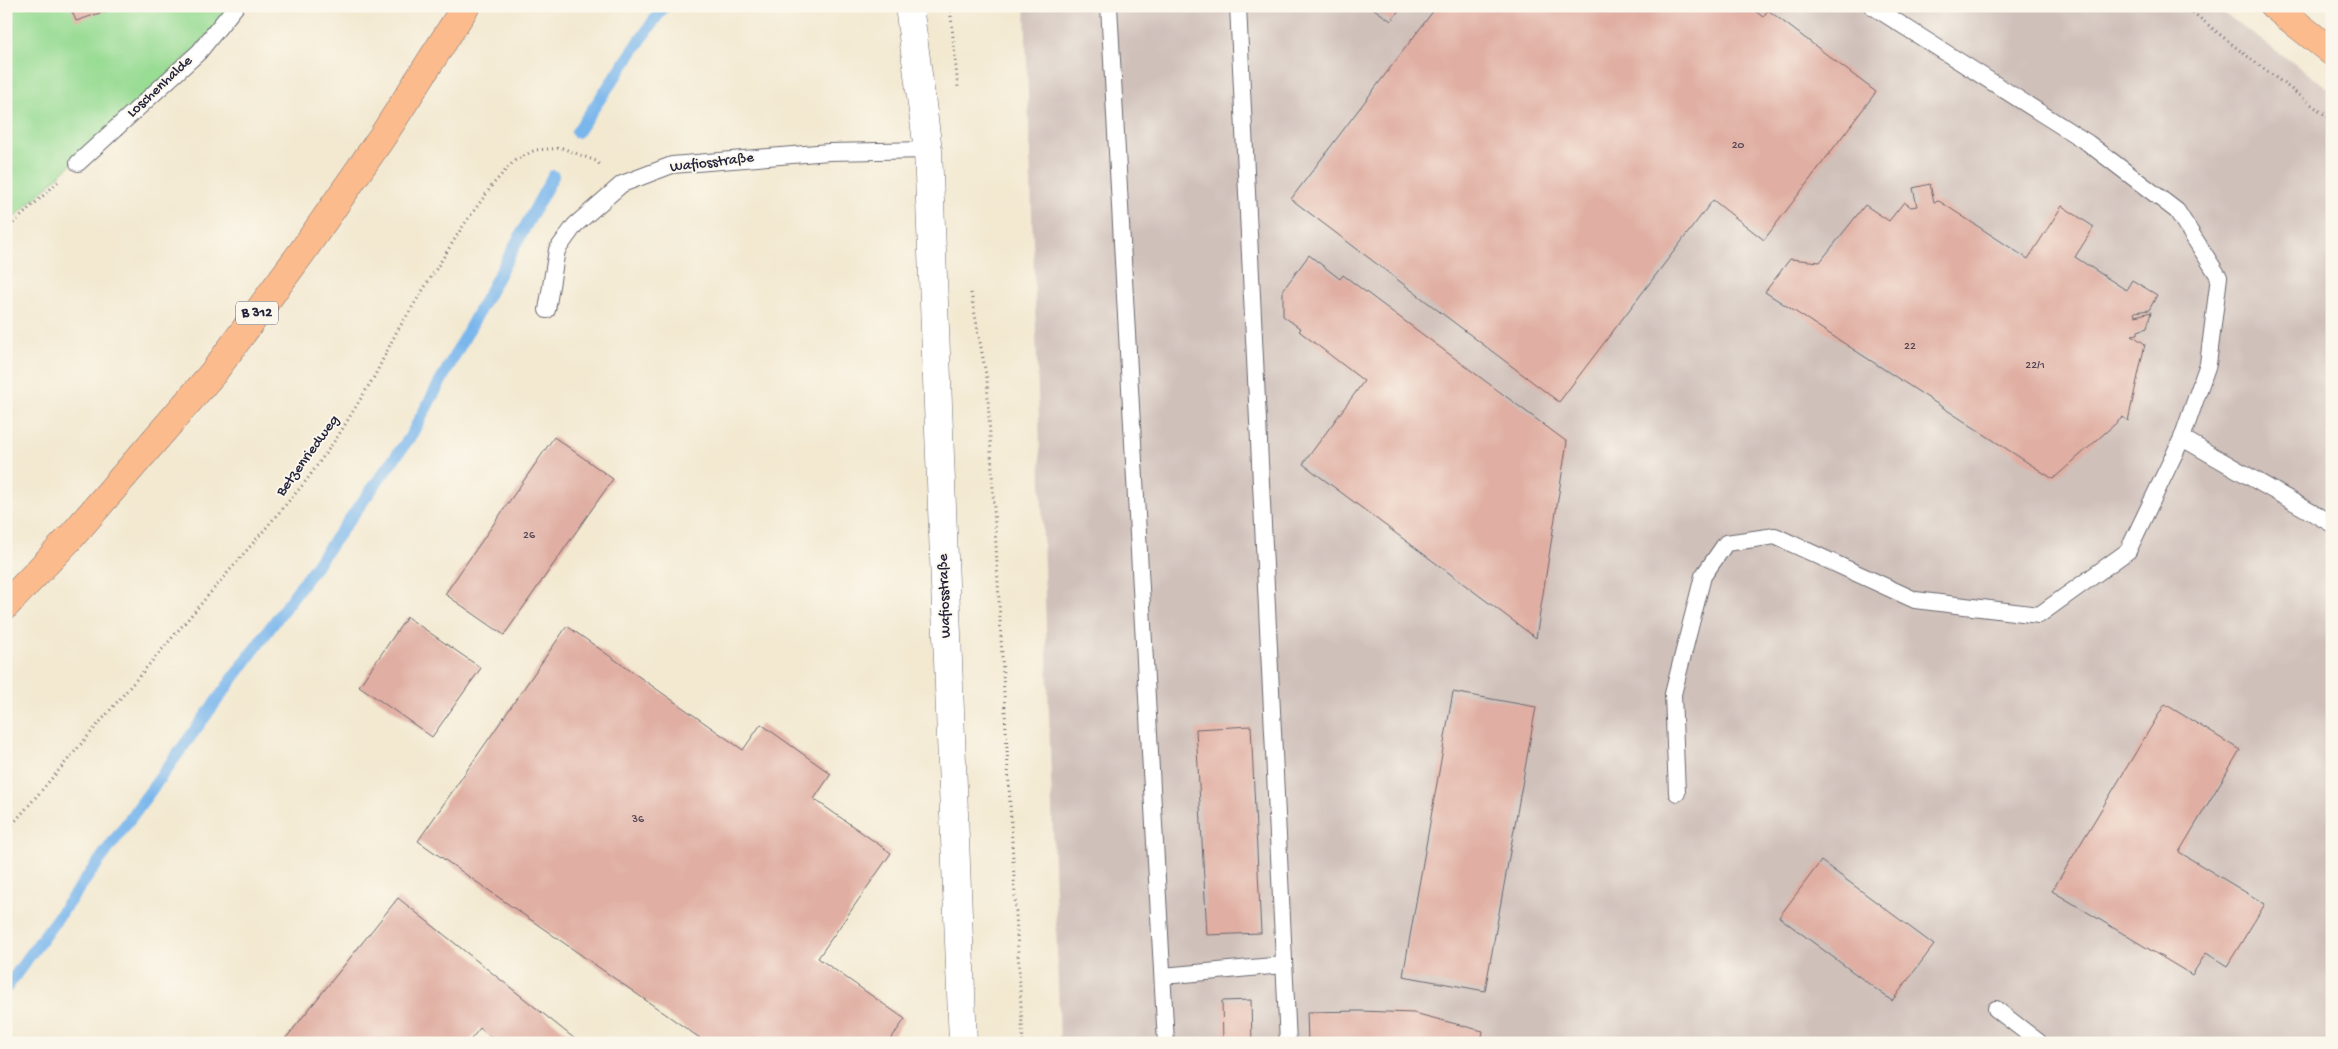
<svg xmlns="http://www.w3.org/2000/svg" width="2338" height="1049" font-family="'Gochi Hand',sans-serif">
	<style>
		.industrial { fill: #cfc0ba }
		.green { fill: #99dc94; stroke: #5e7f68 }
		.lines { fill: none; stroke-linecap: round; stroke-linejoin: round }
		.stream { stroke: #79b6ec; stroke-width: 12 }
		.building { fill: #e0aea2 }
		.lane-casing { stroke: #6b6870; stroke-width: 18 }
		.street-casing { stroke: #6b6870; stroke-width: 29 }
		.primary-casing { stroke: #6b6870; stroke-width: 29 }
		.path { stroke: #6b6870; stroke-width: 3; stroke-dasharray: 1 4; stroke-linecap: butt }
		.lane { stroke: #fff; stroke-width: 16 }
		.street { stroke: #fff; stroke-width: 28 }
		.primary { stroke: #fbbb8d; stroke-width: 28 }
		.labels { text-anchor: middle; dominant-baseline: central; stroke-width: 4; stroke-linejoin: round; paint-order: stroke }
		.number-label { font-size: 12px; fill: #524555 }
		.shield { fill: #fbf7ec; stroke: #636270; stroke-width: 1 }
		.shield-label { font-size: 14px; font-weight: bold; fill: #22223b }
		.street-label { font-size: 15px; fill: #22223b; stroke: #fbf7ec }
	</style>
	<rect width="100%" height="100%" fill="#fbf7ec"/>
	<filter id="ink" filterUnits="userSpaceOnUse"><feTurbulence type="fractalNoise" baseFrequency=".02" numOctaves="2"/><feDisplacementMap in="SourceGraphic" scale="10" xChannelSelector="R" yChannelSelector="G"/><feConvolveMatrix kernelMatrix="1 2 1 2 8 2 1 2 1" color-interpolation-filters="sRGB"/></filter>
	<filter id="wash" filterUnits="userSpaceOnUse"><feTurbulence type="fractalNoise" baseFrequency=".0096" numOctaves="4" result="noise"/><feDisplacementMap in="SourceGraphic" scale="20" xChannelSelector="R" yChannelSelector="G"/><feGaussianBlur stdDeviation="1.12" result="paint"/><feColorMatrix in="noise" values="0 0 0 0 0 0 0 0 0 0 0 0 0 0 0 0 0 1.4 0 .05"/><feComposite in="paint" operator="in"/></filter>
	<g filter="url(#wash)">
		<rect width="100%" height="100%" fill="#f3e9d1"/>
		<path class="industrial" d="M1025,6h1189l118,85v952h-1272z"/>
		<path class="green" d="M6,6h225l-35,42 -190,177z"/>
		<g class="lines">
			<path class="stream" d="M577,132l87,-126
				M6,988l404,-551 143,-261"/>
		</g>
		<g id="blocks">
			<path class="building" d="M70,6h38l1,4 -33,11z
				M1375,6h27l-11,15 -17,-12z
				M1437,6h312l14,11 5,-7 108,82 -112,148 -51,-40 -154,202 -268,-203z
				M1930,184l4,18 5,-1 89,58 34,-53 32,21 -19,30 51,33 6,-10 25,15 -8,15 -15,2 1,4 16,-4 -4,16 -9,3v3l-6,1 13,9 -17,77 -5,-4 -70,62 -288,-187 25,-33 30,3 45,-57 24,16 15,-19 7,5 6,-1 -4,-18z
				M1309,255l31,24 3,-4 224,167 -31,196 -233,-174 61,-83 -65,-50 2,-2 -18,-13v-26z
				M554,437l59,42 -109,156 -59,-41z
				M407,617l74,51 -49,69 -73,-51z
				M567,626l176,124 18,-26 70,50 -17,25 77,54 -73,105 87,61 -17,24h-181l-289,-202z
				M1453,692l83,15 -51,284 -82,-15z
				M2165,704l75,46 -61,102 86,52 -38,62 -21,-13 -14,22 -140,-84z
				M1251,726l10,207 -54,2 -11,-206z
				M1821,861l113,84 -42,56 -113,-84z
				M398,898l182,145h-82l-18,-15 -12,15h-186z
				M1251,1000l1,43h-29l-1,-42z
				M1359,1011l55,2 69,18 -2,12h-173l-1,-31z"/>
		</g>
	</g>
	<g filter="url(#ink)">
		<use href="#blocks" fill-opacity="0" stroke="#6b6870" stroke-width="1"/>
		<g class="lines">
			<g class="lane-casing">
				<path id="lane" d="M1109,6l57,1037
					M1238,6l50,1037
					M1872,6l216,137 89,68 42,66 -11,87 -26,74 150,86
					M78,163l121,-111 37,-46
					M547,310l10,-60 18,-25 47,-41 50,-19 157,-13 99,-2
					M1677,793l-4,-99 30,-118 23,-33 49,-7 140,64 124,15 89,-64 54,-113
					M1163,976l121,-11
					M1996,1009l44,34"/>
			</g>
			<g class="street-casing">
				<path id="street" d="M909,6l19,144 35,893"/>
			</g>
			<g class="primary-casing">
				<path id="primary" d="M2274,6l58,46
					M6,605l65,-68 142,-164 89,-121 80,-115 84,-131"/>
			</g>
			<path class="path" d="M950,6l8,82
				M2185,6l54,44 93,70
				M6,230l52,-48
				M971,293l16,87 36,663
				M6,832l300,-351 32,-45 36,-59 22,-44 67,-107 31,-43 20,-22 21,-11 27,-2 34,13 4,4"/>
			<use href="#lane" class="lane"/>
			<use href="#street" class="street"/>
			<use href="#primary" class="primary"/>
		</g>
	</g>
	<g class="labels">
		<g class="number-label">
			<text x="1738" y="146">20</text>
			<text x="1910" y="347">22</text>
			<text x="2035" y="366">22/1</text>
			<text x="529" y="536">26</text>
			<text x="638" y="820">36</text>
		</g>
		<rect class="shield" x="236" y="301.5" width="42" height="23" rx="4"/>
		<g class="shield-label">
			<text x="257" y="313">B 312</text>
		</g>
		<g class="street-label">
			<text transform="translate(160 87) rotate(-43)">Loschenhalde</text>
			<text transform="translate(712 163) rotate(-7)">Wafiosstraße</text>
			<text transform="translate(308 456) rotate(-54)">Betzenriedweg</text>
			<text transform="translate(945 596) rotate(-92)">Wafiosstraße</text>
		</g>
	</g>
	<rect width="2338" height="1049" fill="none" stroke="#fbf7ec" stroke-width="25"/>
</svg>
